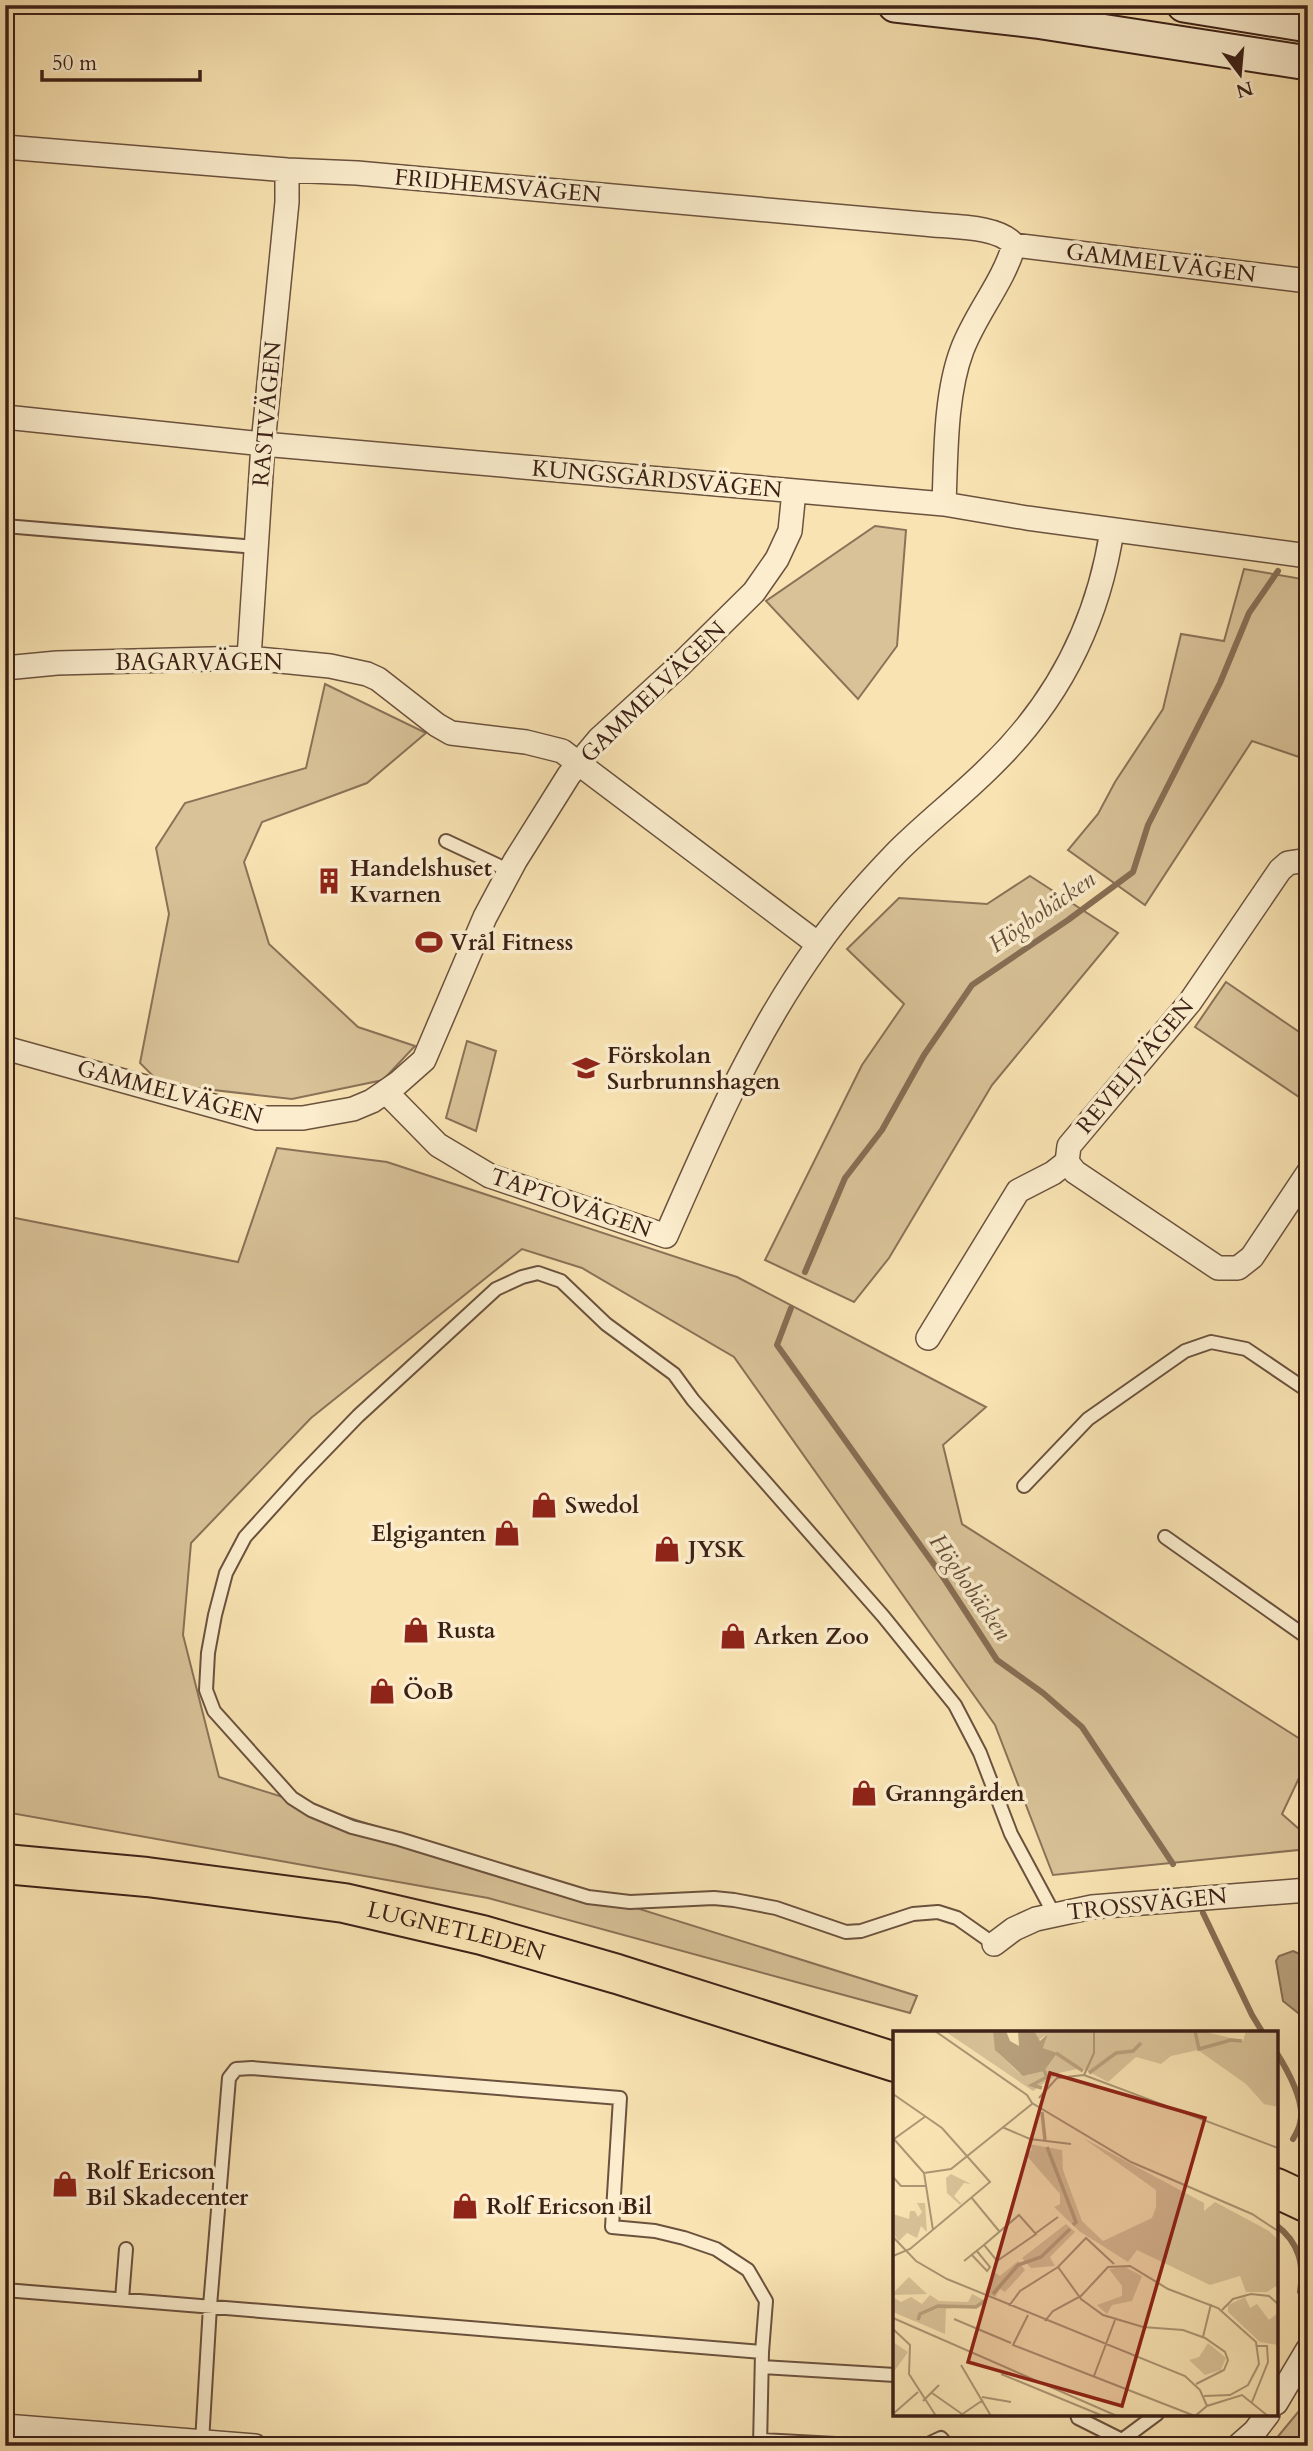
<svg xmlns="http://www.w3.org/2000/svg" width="1313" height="2451" font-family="Cardo,serif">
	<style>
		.green { fill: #d9c298; stroke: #8a7258; stroke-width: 2 }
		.water { fill: #b9a17d; stroke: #876e54; stroke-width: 2 }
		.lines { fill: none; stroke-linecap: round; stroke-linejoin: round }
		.stream { stroke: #876e54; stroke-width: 6 }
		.lane-casing { stroke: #6b523e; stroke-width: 16 }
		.street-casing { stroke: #6b523e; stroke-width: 26 }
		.secondary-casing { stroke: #3c2117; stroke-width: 37 }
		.highway-casing { stroke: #3c2117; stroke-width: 42 }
		.lane { stroke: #fbedcd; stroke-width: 12 }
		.street { stroke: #fbedcd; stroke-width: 23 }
		.secondary { stroke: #fbedcd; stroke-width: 33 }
		.highway { stroke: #f9e3b2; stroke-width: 38 }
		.labels { text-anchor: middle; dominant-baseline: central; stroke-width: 7; stroke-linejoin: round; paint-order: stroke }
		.street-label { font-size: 23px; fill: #3c2117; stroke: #fbedcd }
		.poi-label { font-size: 23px; font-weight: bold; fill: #3c2117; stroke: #fbedcd; text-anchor: start }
		.water-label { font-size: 24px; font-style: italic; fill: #684e3b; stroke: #fbedcd }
		.inset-river { fill: none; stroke: #b9a17d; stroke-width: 3.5 }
		.inset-road { fill: none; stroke: #ad9574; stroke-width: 2 }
		.view { fill: #8f2418; fill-opacity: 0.15; stroke: #8f2418; stroke-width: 3.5 }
		.inset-edge { fill: none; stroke: #3c2117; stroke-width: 3.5 }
	</style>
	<rect width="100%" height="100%" fill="#f9e3b2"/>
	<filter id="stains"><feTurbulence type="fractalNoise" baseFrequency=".00286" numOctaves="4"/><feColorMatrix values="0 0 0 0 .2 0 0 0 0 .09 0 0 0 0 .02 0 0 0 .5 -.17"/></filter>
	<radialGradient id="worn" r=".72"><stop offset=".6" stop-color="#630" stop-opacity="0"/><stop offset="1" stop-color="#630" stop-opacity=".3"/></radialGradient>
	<path class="green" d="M875,526l31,4 -9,116 -39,53 -92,-98z
		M1244,569l64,11v180l-56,-19 -107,164 -77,-55 30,-36 17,-32 48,-73 18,-75 43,7z
		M325,684l101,49 -59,50 -105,39 -18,40 25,82 89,83 57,19 -32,34 -91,19 -131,-15 -21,-21 29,-149 -13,-66 29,-45 121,-35z
		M1030,876l88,57 -126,152 -103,173 -35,44 -89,-42 97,-195 42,-61 -57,-55 52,-51 88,6z
		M1226,982l82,56v65l-113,-76z
		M467,1041l29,10 -20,80 -30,-13z
		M277,1148l110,14 350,115 249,130 -43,38 19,79 346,220v15l-26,55 26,23v12l-255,26 -58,-150 -261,-368 -152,-89 -60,-19 -211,169 -120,125 -8,92 36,142 698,219 -7,17 -422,-115 -483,-86v-596l233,46z
		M1308,2400v46h-38z"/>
	<path class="water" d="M1293,1951l15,7v63l-25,-20 -7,-40 3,-5z"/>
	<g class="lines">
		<path class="stream" d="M805,1272l40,-94 37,-48 42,-75 48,-70 96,-65 65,-48 15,-47 72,-142 29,-70 29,-42
			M791,1308l-14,37 168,235 52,80 46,33 39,34 91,137
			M1203,1913l49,102 11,18
			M1276,2052c11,17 30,51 24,71 -1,5 -4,11 -7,16
			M1276,2225c24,18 28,40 24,67l8,5"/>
		<g class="lane-casing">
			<path id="lane" d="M5,526l251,21
				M446,841l64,30
				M1024,1486l64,-67 97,-68 26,-9 35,7 62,42
				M1165,1537l143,101
				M994,1944l-37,-26 -19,-6 -25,2 -52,17 -15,1 -70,-24 -42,-8 -20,-2 -84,4 -42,-5 -189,-58 -47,-12 -41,-17 -19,-12 -78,-87 -8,-21 2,-37 7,-38 11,-42 19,-36 57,-63 56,-58 138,-127 26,-12 16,-4 23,8 45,43 68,50 19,26 190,216 72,89 25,48 31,81 43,80
				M5,2290l757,62
				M122,2299l4,-50
				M762,2367l133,8
				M1077,2414l1,4 44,22 2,6
				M760,2440l113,6
				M1122,2440l35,-26
				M202,2442l8,-136 19,-228 7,-9 16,-1 368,30 -8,129 43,4 29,7 32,11 32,21 18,31 -4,51 -2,94
				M924,2446l17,-8 7,8"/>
		</g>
		<g class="street-casing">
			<path id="street" d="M5,147l282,23 70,3 567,51c24,3 75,1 90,21 -11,38 -38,68 -52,105 -17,45 -16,105 -18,154
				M1014,245l294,36
				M5,417l258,27 681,60 83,14 281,38
				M249,658l14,-214 24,-242v-32
				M5,668l52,-5 192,-5 81,8 37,8 11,5 59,46 14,8 75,9 36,9 256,193
				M1308,860l-20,3 -8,7 -90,132 -121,144 -2,16 8,10 143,96h20l14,-11 56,-84
				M5,1048l252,70h46l50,-9 19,-8 26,-18 26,-23 61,-143 30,-56 54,-86 30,-36 81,-74 74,-73 23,-33 13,-28 4,-40
				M386,1092l52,53 52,31 176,60c45,-102 86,-199 152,-291 23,-33 51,-64 79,-93 30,-30 64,-56 94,-86 67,-65 107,-144 121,-236
				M928,1338l90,-147 35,-18 14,-11
				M994,1944l20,-15 22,-10 56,-12 216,-17
				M1276,2403l32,-54
				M5,2426l250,20
				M1238,2446l17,-15 13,-17"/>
		</g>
		<g class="secondary-casing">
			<path id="secondary" d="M895,5l141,16 272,42
				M1184,5l124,20"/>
		</g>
		<g class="highway-casing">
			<g id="highway">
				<path id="s1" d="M5,1864l142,13 197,26 138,32 135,39 278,88"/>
				<path d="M1276,2188l32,15"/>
			</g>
		</g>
		<use href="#lane" class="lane"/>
		<use href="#street" class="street"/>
		<use href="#secondary" class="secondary"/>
		<use href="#highway" class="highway"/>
	</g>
	<defs>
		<g id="building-bare" transform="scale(2.1)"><path d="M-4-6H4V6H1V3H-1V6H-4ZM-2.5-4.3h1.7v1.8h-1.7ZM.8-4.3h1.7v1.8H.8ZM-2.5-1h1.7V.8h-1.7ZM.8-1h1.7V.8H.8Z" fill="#8f2418" stroke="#fbedcd" stroke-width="2.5" paint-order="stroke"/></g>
		<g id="stadium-bare" transform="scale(2.1)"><path d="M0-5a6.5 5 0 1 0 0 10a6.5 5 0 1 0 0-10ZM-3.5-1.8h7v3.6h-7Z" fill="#8f2418" stroke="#fbedcd" stroke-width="2.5" paint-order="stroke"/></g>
		<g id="school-bare" transform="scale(2.1)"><path d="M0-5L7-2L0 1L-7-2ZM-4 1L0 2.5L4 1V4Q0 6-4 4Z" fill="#8f2418" stroke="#fbedcd" stroke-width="2.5" paint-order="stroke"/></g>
		<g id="shop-bare" transform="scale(2.1)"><path d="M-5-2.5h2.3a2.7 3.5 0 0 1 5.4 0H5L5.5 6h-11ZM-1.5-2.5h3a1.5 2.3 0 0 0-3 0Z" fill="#8f2418" stroke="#fbedcd" stroke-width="2.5" paint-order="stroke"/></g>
	</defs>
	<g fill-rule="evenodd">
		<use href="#building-bare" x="329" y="881"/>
		<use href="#stadium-bare" x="429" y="942"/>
		<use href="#school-bare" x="586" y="1068"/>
		<use href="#shop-bare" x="544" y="1505"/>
		<use href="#shop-bare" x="507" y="1533"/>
		<use href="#shop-bare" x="667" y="1549"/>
		<use href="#shop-bare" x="416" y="1630"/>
		<use href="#shop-bare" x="733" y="1636"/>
		<use href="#shop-bare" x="382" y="1691"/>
		<use href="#shop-bare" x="864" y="1793"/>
		<use href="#shop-bare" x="65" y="2184"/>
		<use href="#shop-bare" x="465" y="2206"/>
	</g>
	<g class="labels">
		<g class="street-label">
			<text transform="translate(498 186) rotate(5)">FRIDHEMSVÄGEN</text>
			<text transform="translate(1161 263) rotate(7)">GAMMELVÄGEN</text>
			<text transform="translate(267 414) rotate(-85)">RASTVÄGEN</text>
			<text transform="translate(657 479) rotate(5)">KUNGSGÅRDSVÄGEN</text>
			<text x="199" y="662">BAGARVÄGEN</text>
			<text transform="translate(653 692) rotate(-44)">GAMMELVÄGEN</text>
			<text transform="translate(1135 1066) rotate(-50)">REVELJVÄGEN</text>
			<text transform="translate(170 1092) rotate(15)">GAMMELVÄGEN</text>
			<text transform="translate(571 1203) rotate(19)">TAPTOVÄGEN</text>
			<text transform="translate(1147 1904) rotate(-6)">TROSSVÄGEN</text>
			<text stroke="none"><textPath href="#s1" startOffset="457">LUGNETLEDEN</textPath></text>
		</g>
		<g class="poi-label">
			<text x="350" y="868">Handelshuset<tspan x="350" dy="26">Kvarnen</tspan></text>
			<text x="450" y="942">Vrål Fitness</text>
			<text x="607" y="1055">Förskolan<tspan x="607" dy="26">Surbrunnshagen</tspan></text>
			<text x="565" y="1505">Swedol</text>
			<text x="486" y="1533" text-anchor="end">Elgiganten</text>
			<text x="688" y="1549">JYSK</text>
			<text x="437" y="1630">Rusta</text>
			<text x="754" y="1636">Arken Zoo</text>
			<text x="403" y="1691">ÖoB</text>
			<text x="885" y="1793">Granngården</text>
			<text x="86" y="2171">Rolf Ericson<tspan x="86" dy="26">Bil Skadecenter</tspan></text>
			<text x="486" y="2206">Rolf Ericson Bil</text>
		</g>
		<g class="water-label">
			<text transform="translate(1042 912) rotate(-35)">Högbobäcken</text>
			<text transform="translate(970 1587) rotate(55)">Högbobäcken</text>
		</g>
	</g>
	<g transform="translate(893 2031)">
		<rect width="385" height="385" fill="#f9e3b2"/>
		<path d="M100,0l5,22 21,20 10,2 27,-22 -13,-5 5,-14 -11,7 -3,-10h168l41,10 3,-10h32v76l-14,-3 -18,-20 -48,-34 -27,6 -10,8 -25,-7 -28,25 -26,-14 -23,5 -26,18 -87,-59zM190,107l121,65v8l11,-9 54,29 9,9v45l-11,7h-21l-6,-16 -30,9 -73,-35 -9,12 -49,-31 -25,-24 6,-3v-10l-33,-38 5,-7 -3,-5 33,6 1,20 19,51 21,20 49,-23 4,-11v-17zM58,143l20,10 -7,-1 -10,13 7,7 5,-5 -6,7 -13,-12 -1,-15zM24,172h8l2,29 -6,-6 -4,12 -10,-5 -8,8 -6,-7v-20l16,5 1,-8h5l3,6 4,-5zM173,193l9,8 -25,25 5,9 -24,2 -9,-10zM125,230l7,9 -20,22 -5,-3 -5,8 -10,-5 9,-20 6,4zM232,236l17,9 -10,25 -20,4 -5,9 -10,-9 25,-9v-10l-13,-17zM16,246l18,17 -34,1v-2zM79,263l12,6v5l-38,4 -1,25 -52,-22v-15l8,5 10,-5 11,7 8,-9 9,6 29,1zM352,266l5,11 7,-4 12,16 9,-7v32l-18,-3 -32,-30v-7zM0,311l15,10 -15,21zM315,312l18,15 -5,12 -16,5 -16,-15 10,-3z" fill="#d9c298"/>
		<path d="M100,0h13l4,10 9,5 -1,-15h16l6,10 8,-7 -5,14 14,5 -13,18 -21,5 -28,-26z" fill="#b9a17d"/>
		<path class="inset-river" d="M302,0l4,18 32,-9 11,1M163,22l27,18M196,42l27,-20 17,-2 8,-8M149,57l-10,-3 15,-8 -3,-7M149,81l3,28M154,116l29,75 -3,3M100,263l25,-29 23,-8 29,-28M25,289l2,-6 18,-8 38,1 10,-7"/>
		<path class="inset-road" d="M42,0l92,64 5,8 99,59 121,52 26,17M191,44l10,-22v-22M0,63l49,34 48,54 -80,67 -17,7M146,67l18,-20 27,-3 194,73M109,96l28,12 41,5M0,107l31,35 9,57M1,108l32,-23M31,142l27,-4 81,-65M0,146l8,9h24M78,166l28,34M126,184l17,19 -39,27 -13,-16zM143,202l22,-16M0,206l23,24 31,18 238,97 15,14 7,16M78,223l16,17 3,-4 -14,-17M71,230l20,-16M165,236l23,32 22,16 40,12 40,3 22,8 20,14 3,8 -4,10 -28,14M116,275l11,-15 38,-24 28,-29 28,26M329,279l11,-11 18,-5 18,2 9,8M135,284l-15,30 182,71 12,-10 35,-11 26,21M0,287l224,98M61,288l57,24M152,290l8,-10 28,-15 27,-29 22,-1 38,23 50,19 38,34 3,22 -11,21 -18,10 -26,1M0,298l17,16 -1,29 27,42M310,306l8,-33M68,334l30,51M108,343l102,42M201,345l21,-56M39,362l30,21M89,366l29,5M30,370l16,-16M359,371l16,-40 -1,-16h-10M0,383l25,-22M68,384l22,-15"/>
		<path class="view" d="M157,42l155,45 -83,288 -154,-44z"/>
		<rect width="385" height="385" class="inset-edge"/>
	</g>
	<rect width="1313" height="2451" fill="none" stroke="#f9e3b2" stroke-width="28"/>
	<rect x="7" y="7" width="1299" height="2437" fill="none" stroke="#3c2117" stroke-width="3.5"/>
	<rect x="14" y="14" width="1285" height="2423" fill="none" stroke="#3c2117" stroke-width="2"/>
	<g transform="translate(1240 74) rotate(164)" stroke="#fbedcd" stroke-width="5" paint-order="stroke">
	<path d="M0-5L12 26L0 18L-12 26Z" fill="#3c2117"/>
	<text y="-10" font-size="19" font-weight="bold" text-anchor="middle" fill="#3c2117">N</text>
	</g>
	<path d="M42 70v10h158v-10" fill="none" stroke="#3c2117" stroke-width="3.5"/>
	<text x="52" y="70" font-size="21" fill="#3c2117" stroke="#fbedcd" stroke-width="5" paint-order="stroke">50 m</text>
	<rect width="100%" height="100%" filter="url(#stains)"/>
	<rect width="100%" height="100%" fill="url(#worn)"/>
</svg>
